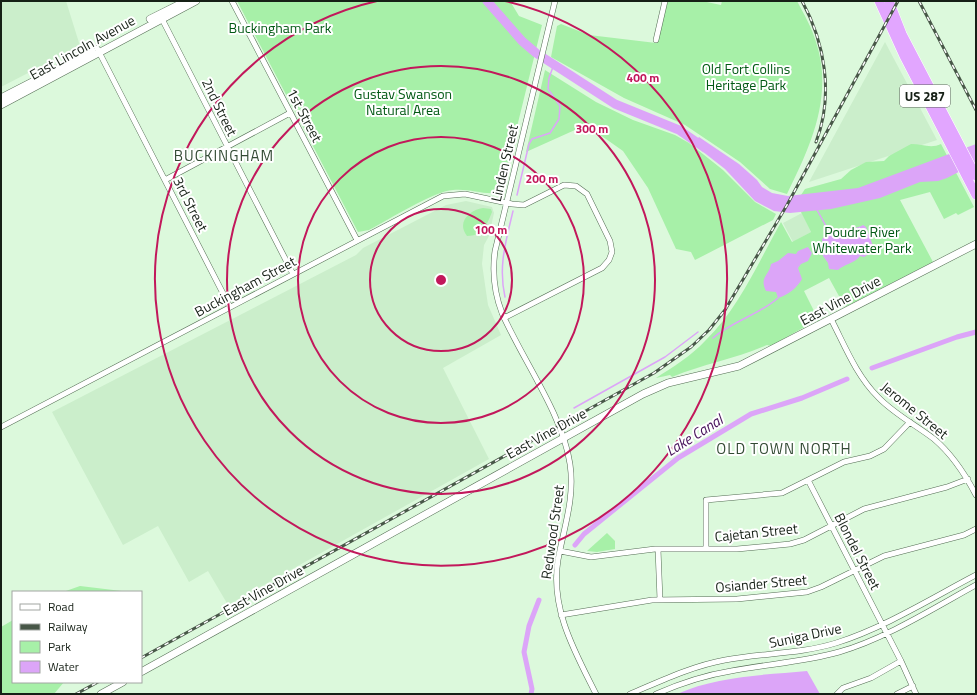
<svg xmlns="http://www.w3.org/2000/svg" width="977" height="695" font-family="'Titillium Web',sans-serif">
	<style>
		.built { fill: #cbeecb }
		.green { fill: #a7f0a8 }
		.water { fill: #dca5f8 }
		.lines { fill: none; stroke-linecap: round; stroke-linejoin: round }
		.stream { stroke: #dca5f8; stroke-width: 1.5 }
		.canal { stroke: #dca5f8; stroke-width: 5 }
		.river { stroke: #dca5f8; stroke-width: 9 }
		.street-casing { stroke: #546d54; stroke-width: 6 }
		.secondary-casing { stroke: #546d54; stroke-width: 8 }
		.highway-casing { stroke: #fff; stroke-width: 10 }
		.street { stroke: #fff; stroke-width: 5 }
		.secondary { stroke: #fff; stroke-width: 7 }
		.highway { stroke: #e2a6ff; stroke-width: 9 }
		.rail-casing { stroke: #485748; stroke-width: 3 }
		.rail { stroke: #fff; stroke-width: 1.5; stroke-dasharray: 4.5; stroke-linecap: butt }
		.ring { fill: none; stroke: #c2185b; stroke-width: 2 }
		.labels { text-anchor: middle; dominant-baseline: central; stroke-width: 4; stroke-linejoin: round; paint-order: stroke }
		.shield { fill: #fff; stroke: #5c635c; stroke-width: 1 }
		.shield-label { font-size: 13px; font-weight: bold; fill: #162016 }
		.park-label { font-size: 14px; fill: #025914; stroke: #fff }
		.street-label { font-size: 14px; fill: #162016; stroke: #fff }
		.neighbourhood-label { font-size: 15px; letter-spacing: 1px; fill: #334b34; stroke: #fff }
		.water-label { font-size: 15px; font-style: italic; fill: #47135b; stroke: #fff }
		.centre { fill: #c2185b; stroke: #fff; stroke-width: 2 }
		.ring-label { font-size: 12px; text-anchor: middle; font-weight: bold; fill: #c2185b; stroke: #fff; stroke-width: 4; stroke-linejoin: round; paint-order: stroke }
	</style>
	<rect width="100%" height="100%" fill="#dcf9dc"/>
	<path class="built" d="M1,1h65l14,45 -79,41z
		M885,42l52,98 -128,42z
		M466,201l26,6 2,6 -5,23 -5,9 -2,19 6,41 13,30 -58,33 46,91 -261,146 -20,-34 -19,11 -31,-56 -35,19 -71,-133 304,-157 7,-7 83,-43z
		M802,213l9,19 -18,10 -10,-19z"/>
	<path class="green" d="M237,1h273l9,15 23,9 -41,167c-16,4 -31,-4 -48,-2 -19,1 -65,30 -84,40l-11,2z
		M668,1h34l19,4 1,-4h75c7,13 15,27 19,41 18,55 -6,105 -29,152l-17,-5 -30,-27 -55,-37 -61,-27 -73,-41 6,-31 4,-2 28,11 67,8z
		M545,70l51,32 37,18 42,15 14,8 34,27 32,32 21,12 -3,6 -78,40 -4,-8 -15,-3 -28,-61 -25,-37 -37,-26 -60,27z
		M911,144c11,0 20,5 30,0l33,63 -16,8 -2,-2 -12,6 -14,-27 -30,8 33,62 -88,45 -16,-29 -25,13 15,30h-4l-44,25 -4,-1c-31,14 -64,19 -95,32l-2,-2 -14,3c17,-11 35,-22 49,-37 34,-33 53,-78 76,-119l11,20 19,-10 -13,-26 1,-8 6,-9 36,-10 10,-9 15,-8 18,-1 5,-5z
		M483,208l8,1 1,3c-5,13 -10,24 -25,24 -11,-14 3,-26 16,-28z
		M607,533l8,8v8l-18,3 -10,-1z
		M80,586l50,6h-67z
		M13,620v62h51l-10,12h-53v-67z"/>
	<path class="water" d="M699,137l40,27 18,16 5,7 10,6 16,3 70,-8 118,-44v19l-29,15 -9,3 -18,1 -40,16 -49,11 -41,4 -16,-2 -19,-10 -30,-32 -32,-25z
		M863,225l3,2 7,19 -1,6 -8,5 -4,-1c-6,8 -16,8 -22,14l-9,-1 -1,-6 -5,-7 -1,-17 8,-7 6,1 5,-3 4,2c5,-5 12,-3 18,-7z
		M808,247l4,6 -4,8 -7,3 -3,4 4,11c-5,9 -14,16 -24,19l-2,-6 -10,-1c-7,-14 3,-15 5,-27l7,-3 10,-8 8,1 2,-3z
		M807,671l13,23h-143c40,-18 87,-19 130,-23z"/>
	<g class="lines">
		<path class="stream" d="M517,195l12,-51 3,-5 18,-6 9,-14 1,-13 -12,-17 1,-11 5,-14
			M817,210l9,16
			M505,297c-7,-31 1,-56 8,-86
			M713,338c19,-17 46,-23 65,-40
			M574,408l91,-51 33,-25"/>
		<path class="canal" d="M872,368l85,-31 19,-5
			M575,545l9,-11 94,-76 73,-44 51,-16 45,-19
			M531,694l1,-5 -8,-37 5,-26 10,-26"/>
		<path class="river" d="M487,1l35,40 14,12 79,51 64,26 26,18"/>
		<g class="street-casing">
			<path id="street" d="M232,1l125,239
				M555,1l-60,250c-3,22 -1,41 7,62 20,46 61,102 68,151 5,34 -6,63 -12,96 -8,49 17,92 38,134
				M161,17l132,257
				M656,40l9,-39
				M97,48l133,259
				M165,180l125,-67
				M831,319c14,27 25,56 47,78 16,17 38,28 56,42 19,16 31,35 42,56
				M1,427l442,-231 22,-2 47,10 12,1 40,-20 12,1 11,8 23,47 2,11 -3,8 -7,8 -98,50
				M808,480l93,181 15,33
				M658,549l2,51
				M706,549v-49l76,-7 62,-31 26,-6 14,-7 26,-27
				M560,551l31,6 64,-8h82l53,-5 14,-4 60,-31 83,-22 21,-8
				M561,615l91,-15 85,-1 70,-7 14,-5 63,-31 80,-21 12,-6
				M630,694c31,-13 62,-28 95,-34 37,-7 75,-6 111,-17 48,-15 96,-45 140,-68
				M656,694c23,-10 50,-19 75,-23 36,-7 73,-9 108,-19 46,-13 95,-44 137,-67
				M837,694l6,-6 28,-10 30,-17
				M897,694l16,-8"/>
		</g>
		<g class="secondary-casing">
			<path id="secondary" d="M150,19l36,-18
				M1,98l91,-47
				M1,105l195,-104
				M141,672l502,-278 25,-11 71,-17 237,-122
				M101,694l22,-12"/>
		</g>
		<g class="highway-casing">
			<path id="highway" d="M879,1l25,55 72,139
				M889,1l13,33 74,142"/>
		</g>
		<use href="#street" class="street"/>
		<use href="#secondary" class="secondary"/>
		<use href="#highway" class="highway"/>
		<g class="rail-casing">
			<path id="rail" d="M802,1c23,42 32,94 14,141
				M919,1l57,109
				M141,658l513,-285 37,-26 18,-17 16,-20 62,-105 111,-204
				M76,694l22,-12"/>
		</g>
		<use href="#rail" class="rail"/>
	</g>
	<g class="ring">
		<circle cx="441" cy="280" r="71"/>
		<circle cx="441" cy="280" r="143"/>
		<circle cx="441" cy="280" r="214"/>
		<path d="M505 1A286 286 0 1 1 377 1"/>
	</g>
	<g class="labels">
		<rect class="shield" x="900" y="85" width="50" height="22" rx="3"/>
		<g class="shield-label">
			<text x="925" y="96">US 287</text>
		</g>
		<g class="park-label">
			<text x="280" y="27">Buckingham Park</text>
			<text x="746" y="68">Old Fort Collins<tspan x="746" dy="16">Heritage Park</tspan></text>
			<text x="403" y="93">Gustav Swanson<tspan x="403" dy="16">Natural Area</tspan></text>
			<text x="862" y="231">Poudre River<tspan x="862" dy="16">Whitewater Park</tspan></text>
		</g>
		<g class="street-label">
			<text transform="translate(82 47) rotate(-29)">East Lincoln Avenue</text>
			<text transform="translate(220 107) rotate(64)">2nd Street</text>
			<text transform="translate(305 115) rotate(62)">1st Street</text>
			<text transform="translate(504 163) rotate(-77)">Linden Street</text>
			<text transform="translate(191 204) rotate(63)">3rd Street</text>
			<text transform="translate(245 286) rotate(-28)">Buckingham Street</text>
			<text transform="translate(840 300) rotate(-28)">East Vine Drive</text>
			<text transform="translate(915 410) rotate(39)">Jerome Street</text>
			<text transform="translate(546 433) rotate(-29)">East Vine Drive</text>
			<text transform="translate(552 532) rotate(-82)">Redwood Street</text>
			<text transform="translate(756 532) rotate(-6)">Cajetan Street</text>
			<text transform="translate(858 551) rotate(63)">Blondel Street</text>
			<text transform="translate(761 583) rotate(-5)">Osiander Street</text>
			<text transform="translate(263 590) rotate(-29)">East Vine Drive</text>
			<text transform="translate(805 635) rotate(-12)">Suniga Drive</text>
		</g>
		<g class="neighbourhood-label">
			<text x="224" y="155">BUCKINGHAM</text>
			<text x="784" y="448">OLD TOWN NORTH</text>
		</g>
		<g class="water-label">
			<text transform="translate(694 435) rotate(-32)">Lake Canal</text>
		</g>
	</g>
	<circle cx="441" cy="280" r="6" class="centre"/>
	<g class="ring-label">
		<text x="643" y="82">400 m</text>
		<text x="592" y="133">300 m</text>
		<text x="542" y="183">200 m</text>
		<text x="491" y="234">100 m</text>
	</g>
	<rect width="977" height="695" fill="none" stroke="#162016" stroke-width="4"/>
	<rect x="12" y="591" width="130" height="92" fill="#ffffff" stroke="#a2a6a2"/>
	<rect x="20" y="604" width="20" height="6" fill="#ffffff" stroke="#a2a6a2"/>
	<text x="48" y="611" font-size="12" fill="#162016">Road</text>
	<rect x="20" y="624" width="20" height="6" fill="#485748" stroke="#a2a6a2"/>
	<text x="48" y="631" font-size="12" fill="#162016">Railway</text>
	<rect x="20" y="641" width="20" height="12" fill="#a7f0a8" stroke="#a2a6a2"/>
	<text x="48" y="651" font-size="12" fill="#162016">Park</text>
	<rect x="20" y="661" width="20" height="12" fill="#dca5f8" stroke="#a2a6a2"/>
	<text x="48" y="671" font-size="12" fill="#162016">Water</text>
</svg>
